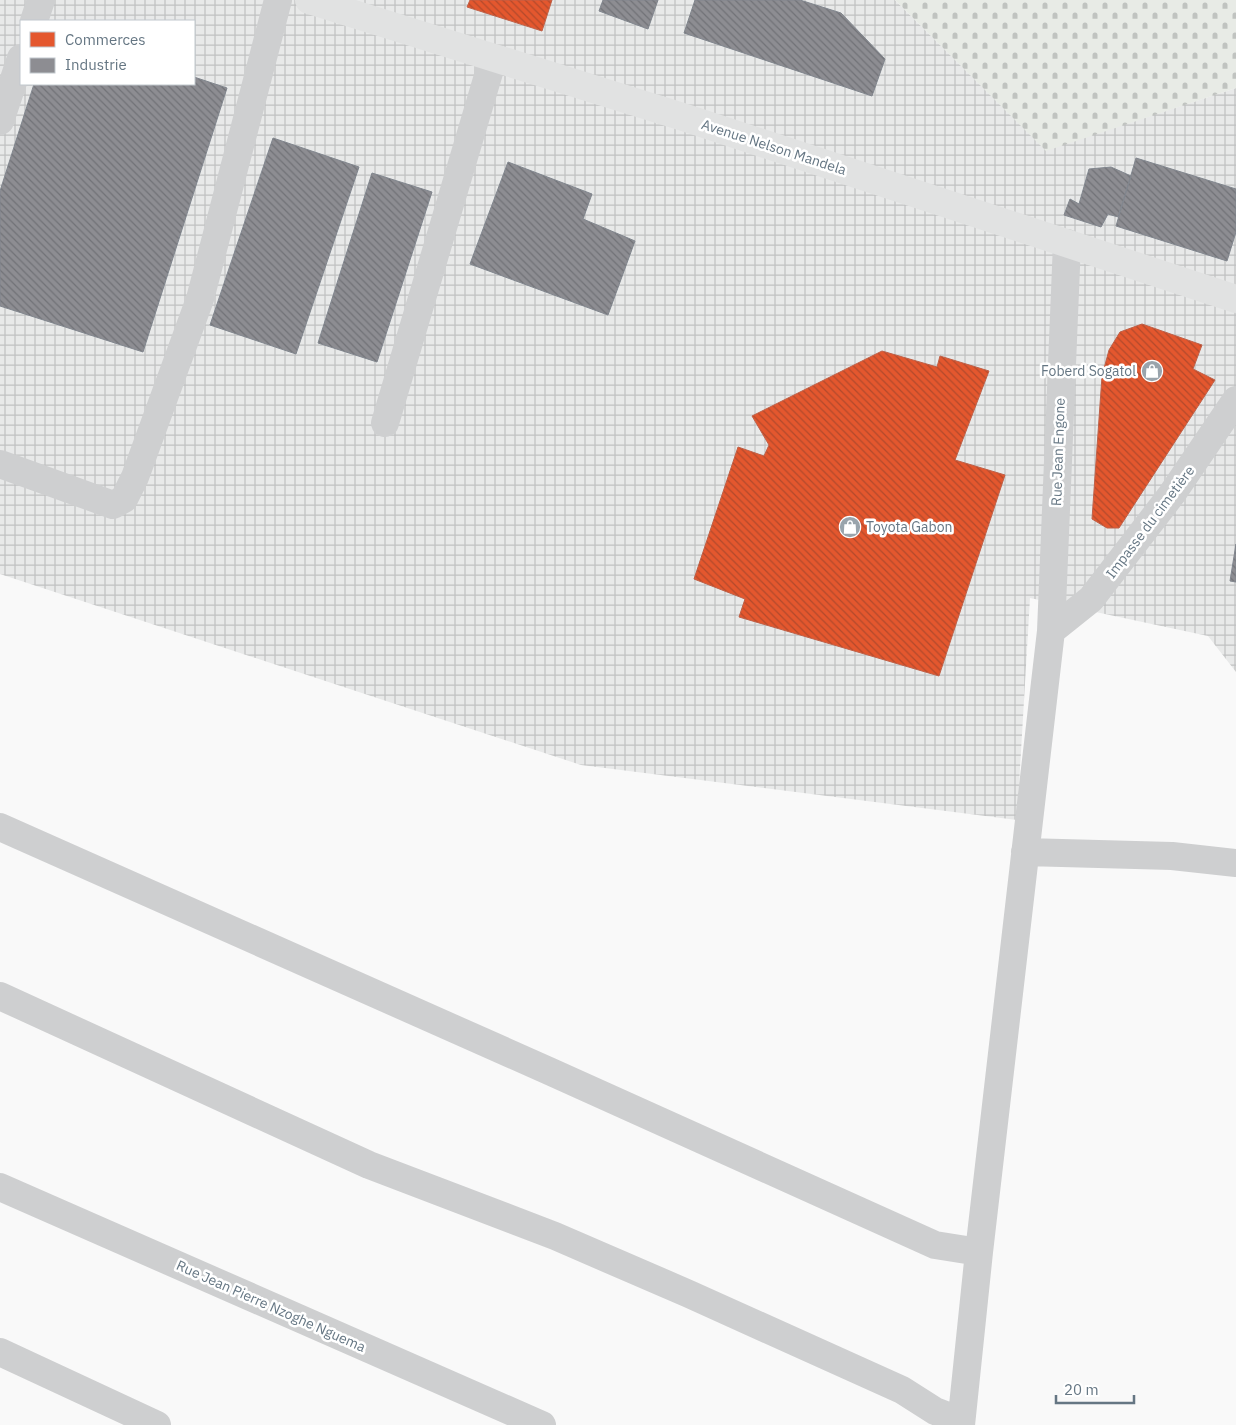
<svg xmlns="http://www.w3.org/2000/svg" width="1236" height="1425" font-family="'IBM Plex Sans',sans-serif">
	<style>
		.industrial { fill: url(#industrial-grid); fill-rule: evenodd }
		.cemetery { fill: url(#cemetery-stones) }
		.shops { fill: url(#shops-back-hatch); stroke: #be6048 }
		.industry { fill: url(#industry-back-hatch); stroke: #81868e }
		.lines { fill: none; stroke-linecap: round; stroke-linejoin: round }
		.minor { stroke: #cecfd0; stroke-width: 28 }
		.major { stroke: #e1e2e2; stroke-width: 28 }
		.labels { text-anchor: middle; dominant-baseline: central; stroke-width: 5; stroke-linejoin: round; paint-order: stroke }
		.street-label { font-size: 14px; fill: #657683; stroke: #fff }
		.poi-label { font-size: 14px; fill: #657683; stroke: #fff; text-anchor: end }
	</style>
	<defs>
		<pattern id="industrial-grid" width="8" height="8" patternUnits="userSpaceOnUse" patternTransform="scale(1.25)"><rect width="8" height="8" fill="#e8e9e9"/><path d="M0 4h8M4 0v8" fill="none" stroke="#c0c1c2"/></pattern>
		<pattern id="cemetery-stones" width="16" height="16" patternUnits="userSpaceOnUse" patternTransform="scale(1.25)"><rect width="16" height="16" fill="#e8ebe6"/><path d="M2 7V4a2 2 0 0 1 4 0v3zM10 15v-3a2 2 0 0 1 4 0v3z" fill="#c0c3c0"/></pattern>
		<pattern id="shops-back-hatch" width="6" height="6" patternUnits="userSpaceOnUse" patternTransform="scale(1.25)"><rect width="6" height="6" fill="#e4572e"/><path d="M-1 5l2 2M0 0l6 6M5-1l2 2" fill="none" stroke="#b24a2c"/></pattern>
		<pattern id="industry-back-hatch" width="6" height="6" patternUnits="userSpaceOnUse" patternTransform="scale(1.25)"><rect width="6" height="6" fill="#8d8d92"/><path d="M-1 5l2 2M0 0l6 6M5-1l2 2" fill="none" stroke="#717277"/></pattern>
	</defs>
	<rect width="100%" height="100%" fill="#f9f9f9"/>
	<path class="industrial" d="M0,0h895l151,150 190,-62v584l-28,-36 -178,-38 -13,222 -436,-55 -581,-191zM21,21h173v63h-173z"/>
	<path class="cemetery" d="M895,0h341v88l-190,63z"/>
	<path class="shops" d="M470,0h82l-10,31 -75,-24z
		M1142,324l60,21 -9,24 22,11 -96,148h-12l-15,-9 10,-143 7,-26 11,-18z
		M882,351l55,16 3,-11 49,15 -34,89 50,15 -66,201 -200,-59 6,-18 -51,-20 44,-132 26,9 5,-11 -17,-29z"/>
	<path class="industry" d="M603,0h55l-10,29 -49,-18z
		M695,0h105l41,13 44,46 -13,37 -188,-63z
		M194,77l33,11 -84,264 -143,-46v-115l34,-107h160z
		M273,138l86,29 -63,187 -86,-29z
		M1136,158l100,31v43l-9,29 -111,-35z
		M508,162l84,32 -9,25 52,22 -27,74 -138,-51z
		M1111,167l20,9 -13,41 -10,-3 -7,13 -37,-12 6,-16 9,5 10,-35z
		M372,173l60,19 -55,170 -59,-19z
		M1236,544v38l-6,-1z"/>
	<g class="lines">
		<path class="minor" d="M34,21l7,-21
			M0,121l21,-63
			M385,423l108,-364
			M0,464l113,41 11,-6 11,-22 65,-178 78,-299
			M1051,631l40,-32 81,-105 64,-94
			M0,827l549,244 386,174 44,7
			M1025,852l147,4 64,7
			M0,996l369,169 186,71 134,58 213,96 33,21 26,10
			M0,1187l542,238
			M0,1352l157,73
			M961,1425l18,-173 72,-621 16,-388"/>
		<path class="major" d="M309,0l374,117 553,182"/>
	</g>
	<defs>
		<g id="shop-disc" transform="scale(1.125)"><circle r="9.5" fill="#99a4ac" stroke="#fff"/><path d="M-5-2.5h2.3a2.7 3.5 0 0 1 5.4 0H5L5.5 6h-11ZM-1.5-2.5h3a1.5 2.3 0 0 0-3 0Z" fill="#fff"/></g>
	</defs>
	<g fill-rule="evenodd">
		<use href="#shop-disc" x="1152" y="371"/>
		<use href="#shop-disc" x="850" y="527"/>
	</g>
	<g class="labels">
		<g class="street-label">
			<text transform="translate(774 147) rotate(18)">Avenue Nelson Mandela</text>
			<text transform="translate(1058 452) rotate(-88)">Rue Jean Engone</text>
			<text transform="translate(1150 522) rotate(-53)">Impasse du cimetière</text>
			<text transform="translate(271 1306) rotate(24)">Rue Jean Pierre Nzoghe Nguema</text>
		</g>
		<g class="poi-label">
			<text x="1136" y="371">Foberd Sogatol</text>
			<text x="866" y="527" text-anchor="start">Toyota Gabon</text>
		</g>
	</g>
	<rect x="20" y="20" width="175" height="65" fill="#ffffff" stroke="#c1c8cd"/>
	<rect x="30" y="32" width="25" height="15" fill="#e4572e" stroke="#c1c8cd"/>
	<text x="65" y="45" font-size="15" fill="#657683">Commerces</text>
	<rect x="30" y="58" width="25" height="15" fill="#8d8d92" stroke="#c1c8cd"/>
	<text x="65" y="70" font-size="15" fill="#657683">Industrie</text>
	<path d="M1056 1395v8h78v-8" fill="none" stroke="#657683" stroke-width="2.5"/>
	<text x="1064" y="1395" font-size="15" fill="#657683" stroke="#ffffff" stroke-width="4" paint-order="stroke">20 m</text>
</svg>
